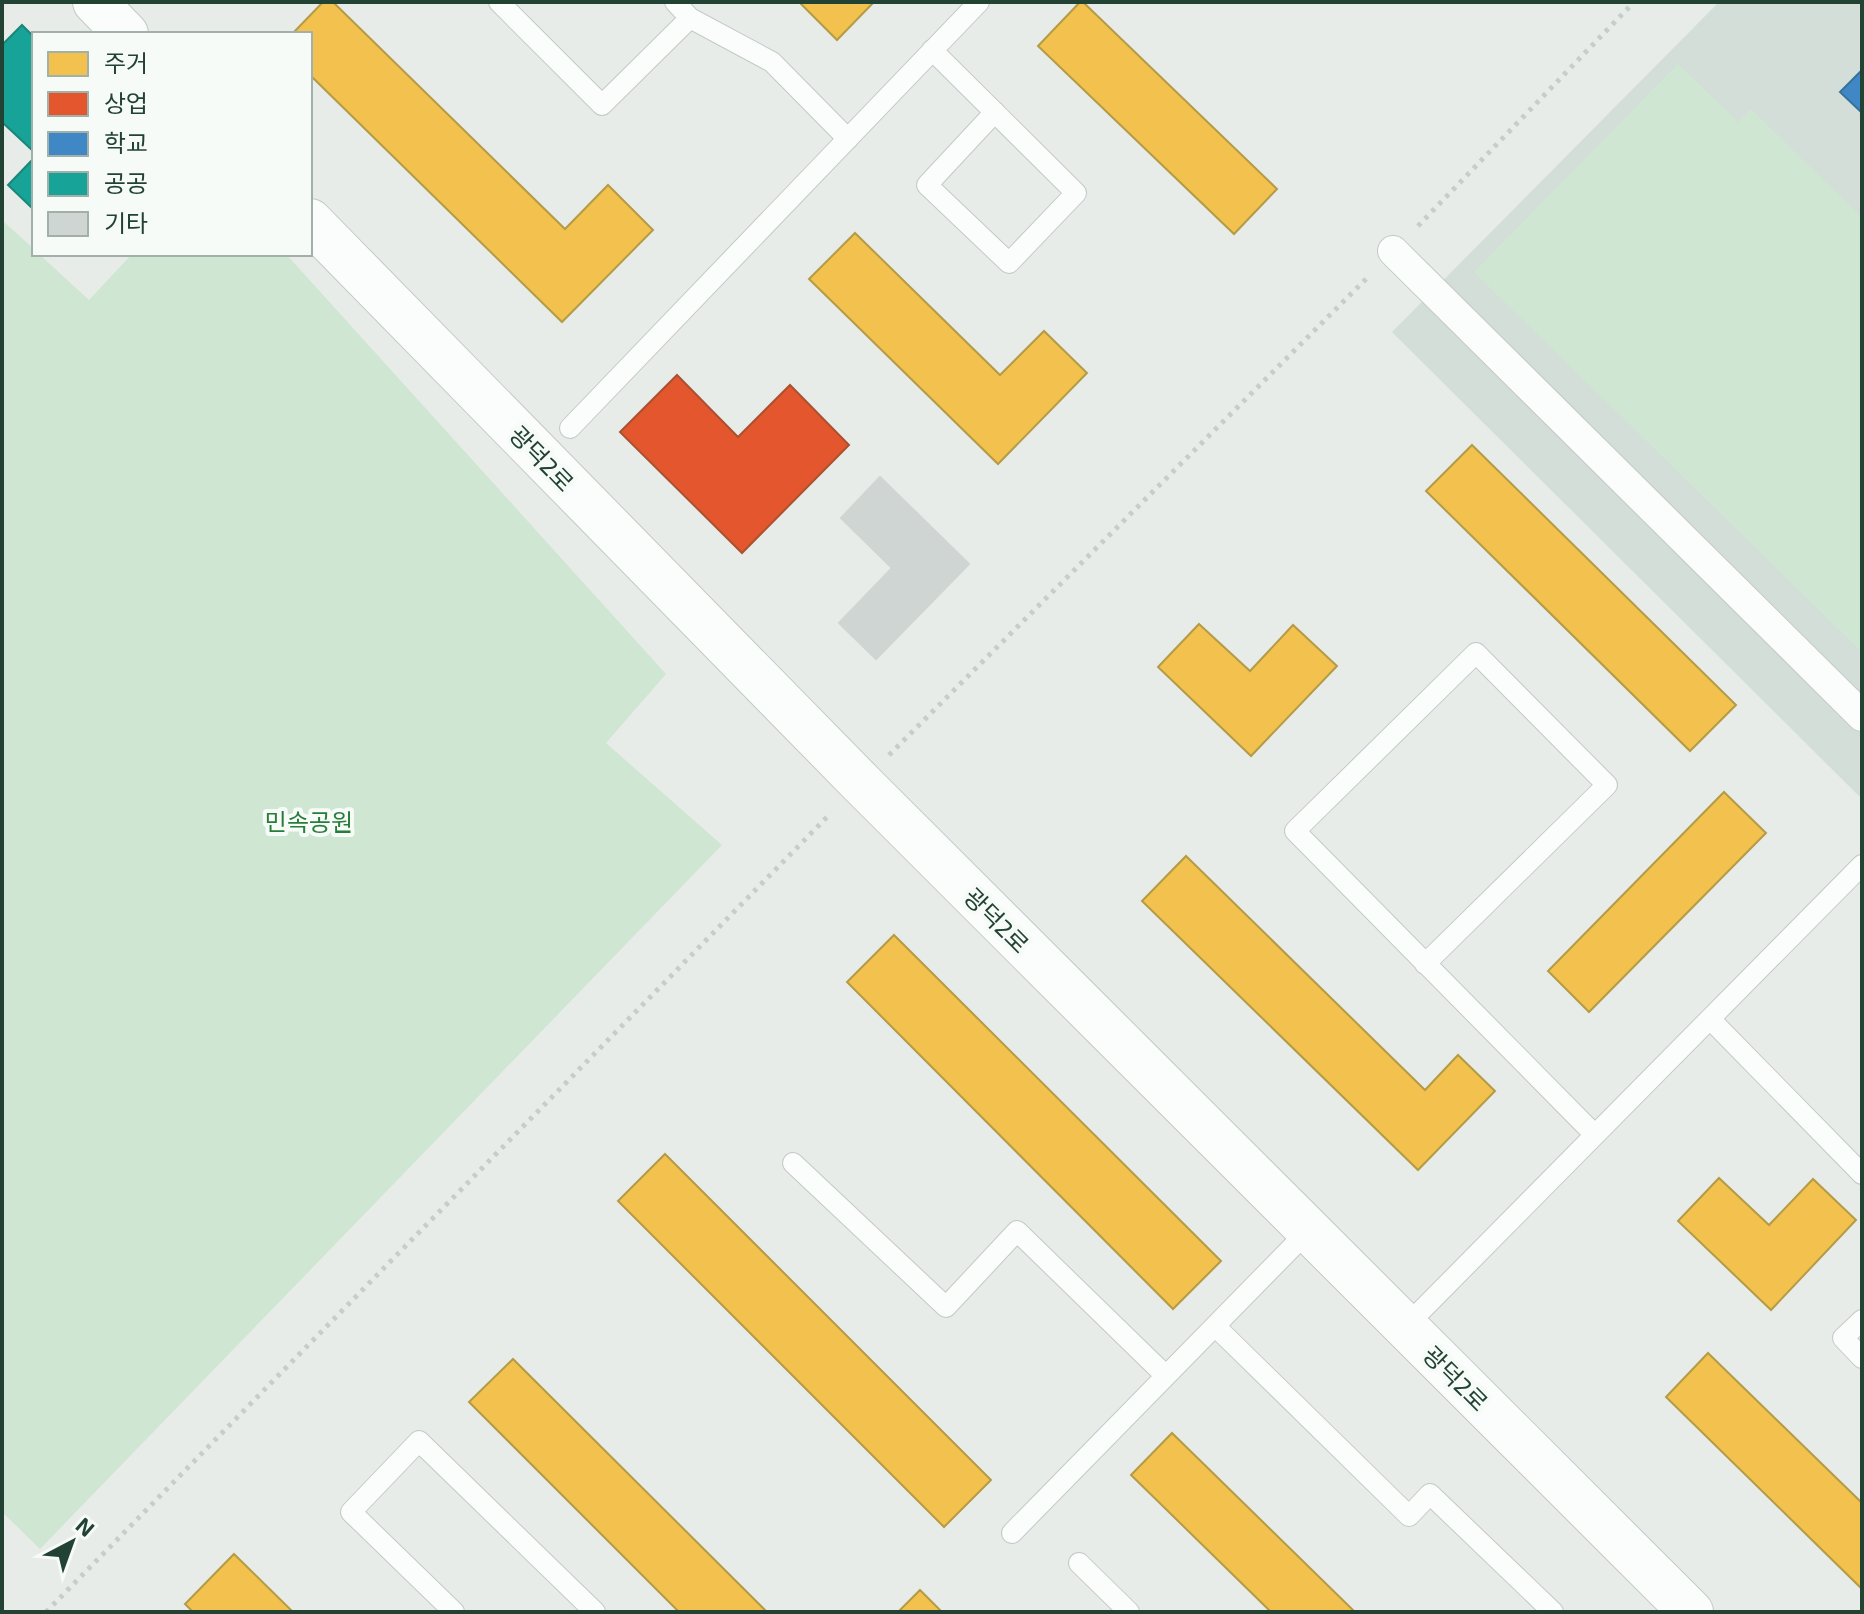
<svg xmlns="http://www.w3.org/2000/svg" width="1864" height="1614" font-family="'Exo 2','Noto Sans KR',sans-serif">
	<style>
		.built { fill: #d4ded8 }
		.green { fill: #cfe6d2 }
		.homes { fill: #f2c14e; stroke: #b49b46; stroke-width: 2 }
		.shops { fill: #e4572e; stroke: #aa5130; stroke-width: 2 }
		.schools { fill: #3f88c5; stroke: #36739a; stroke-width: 2 }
		.public { fill: #17a398; stroke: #1a867a; stroke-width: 2 }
		.building { fill: #cfd5d2; stroke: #cfd5d2; stroke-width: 2 }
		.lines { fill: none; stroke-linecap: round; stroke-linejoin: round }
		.service-casing { stroke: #c4c9c6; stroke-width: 22 }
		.pedestrian-casing { stroke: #c4c9c6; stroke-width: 32 }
		.tertiary-casing { stroke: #c4c9c6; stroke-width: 46 }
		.path { stroke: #c6cec9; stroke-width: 5; stroke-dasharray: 4 6; stroke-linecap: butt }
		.service { stroke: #fbfcfc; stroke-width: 20 }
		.pedestrian { stroke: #fbfcfc; stroke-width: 30 }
		.tertiary { stroke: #fbfcfc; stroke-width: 44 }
		.labels { text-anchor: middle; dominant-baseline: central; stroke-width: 8; stroke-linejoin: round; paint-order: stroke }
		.street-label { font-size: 24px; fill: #224234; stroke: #f6fbf7 }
		.park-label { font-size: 24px; fill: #287d3a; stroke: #f6fbf7 }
	</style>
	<rect width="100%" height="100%" fill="#e7ece9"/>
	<path class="built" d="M1719,2h143v797l-470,-467z"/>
	<path class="green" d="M1678,64l60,58 13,-13 111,109v434l-388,-380z
		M2,220l32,29v5h5l50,46 43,-46h154l380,420 -60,69 116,102 -682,704 -38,-37z"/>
	<path class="homes" d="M323,2h10l232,227 43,-44 45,45 -91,92 -252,-247v-41h-18z
		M799,2h75l-37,38z
		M1080,2h3l194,187 -43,45 -196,-188z
		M855,233l145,142 44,-44 43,42 -89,91 -189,-185z
		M1472,445l264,260 -46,46 -264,-260z
		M1199,624l51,47 43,-46 44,41 -86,90 -93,-89z
		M1724,792l42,41 -177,179 -41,-41z
		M1186,856l239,234 33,-35 37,36 -77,79 -276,-269z
		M894,935l327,326 -48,48 -326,-327z
		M665,1154l326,326 -47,47 -326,-326z
		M1719,1178l50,47 44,-46 43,41 -85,90 -93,-89z
		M1708,1353l154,150v86l-196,-192z
		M513,1359l254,253h-88l-210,-210z
		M1172,1433l183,179h-84l-140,-137z
		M234,1554l59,58h-100l-8,-8z
		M920,1590l22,22h-44z"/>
	<path class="shops" d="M677,375l61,62 52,-52 59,60 -107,108 -122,-121z"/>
	<path class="schools" d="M1862,70v43l-22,-21z"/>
	<path class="public" d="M22,25l12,12v115l-32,-30v-77z
		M34,158v52l-26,-25z"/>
	<path class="building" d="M880,477l89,87 -93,95 -37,-36 53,-55 -51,-50z"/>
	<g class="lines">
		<g class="service-casing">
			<path id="service" d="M499,2l103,103 88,-87
				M675,2l15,16 82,44 76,77
				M932,50l144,143 -67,70 -82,-78 68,-73
				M570,428l409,-426
				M1425,964l182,-179 -131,-132 -181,178 300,304
				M1710,1019l152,155
				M793,1163l153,144 71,-76 149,145
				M1862,1320l-19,18 19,20
				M1215,1326l194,190 21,-22 123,118
				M1405,1327l457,-462
				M1012,1533l297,-303
				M1079,1563l50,49
				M454,1612l-103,-100 68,-71 176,171"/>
		</g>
		<g class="pedestrian-casing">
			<path id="pedestrian" d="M1393,251l469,465"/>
		</g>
		<g class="tertiary-casing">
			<path id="tertiary" d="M95,2l31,32
				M310,221l551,562 830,829"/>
		</g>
		<path class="path" d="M1418,226l216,-224
			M889,755l480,-479
			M46,1612l785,-799"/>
		<use href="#service" class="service"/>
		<use href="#pedestrian" class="pedestrian"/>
		<use href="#tertiary" class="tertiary"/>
	</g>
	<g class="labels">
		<g class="street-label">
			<text transform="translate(542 458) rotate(46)">광덕2로</text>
			<text transform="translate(997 920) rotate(45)">광덕2로</text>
			<text transform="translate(1456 1378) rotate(45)">광덕2로</text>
		</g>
		<g class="park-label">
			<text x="309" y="821">민속공원</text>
		</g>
	</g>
	<rect width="1864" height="1614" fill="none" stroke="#224234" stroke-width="8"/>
	<rect x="32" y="32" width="280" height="224" fill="#f6fbf7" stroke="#a1b1a9" stroke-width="2"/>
	<rect x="48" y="52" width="40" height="24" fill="#f2c14e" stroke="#a1b1a9" stroke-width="2"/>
	<text x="104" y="72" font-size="24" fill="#224234">주거</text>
	<rect x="48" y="92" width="40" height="24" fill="#e4572e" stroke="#a1b1a9" stroke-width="2"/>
	<text x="104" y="112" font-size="24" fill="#224234">상업</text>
	<rect x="48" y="132" width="40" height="24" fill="#3f88c5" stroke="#a1b1a9" stroke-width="2"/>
	<text x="104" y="152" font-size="24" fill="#224234">학교</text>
	<rect x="48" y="172" width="40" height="24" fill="#17a398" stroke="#a1b1a9" stroke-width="2"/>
	<text x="104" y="192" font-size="24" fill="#224234">공공</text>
	<rect x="48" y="212" width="40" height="24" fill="#cfd5d2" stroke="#a1b1a9" stroke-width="2"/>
	<text x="104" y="232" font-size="24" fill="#224234">기타</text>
	<g transform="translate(72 1542) rotate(41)" stroke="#f6fbf7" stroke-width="6" paint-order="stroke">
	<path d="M0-6L14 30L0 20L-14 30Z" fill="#224234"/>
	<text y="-12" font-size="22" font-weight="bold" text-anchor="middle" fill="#224234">N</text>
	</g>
</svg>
